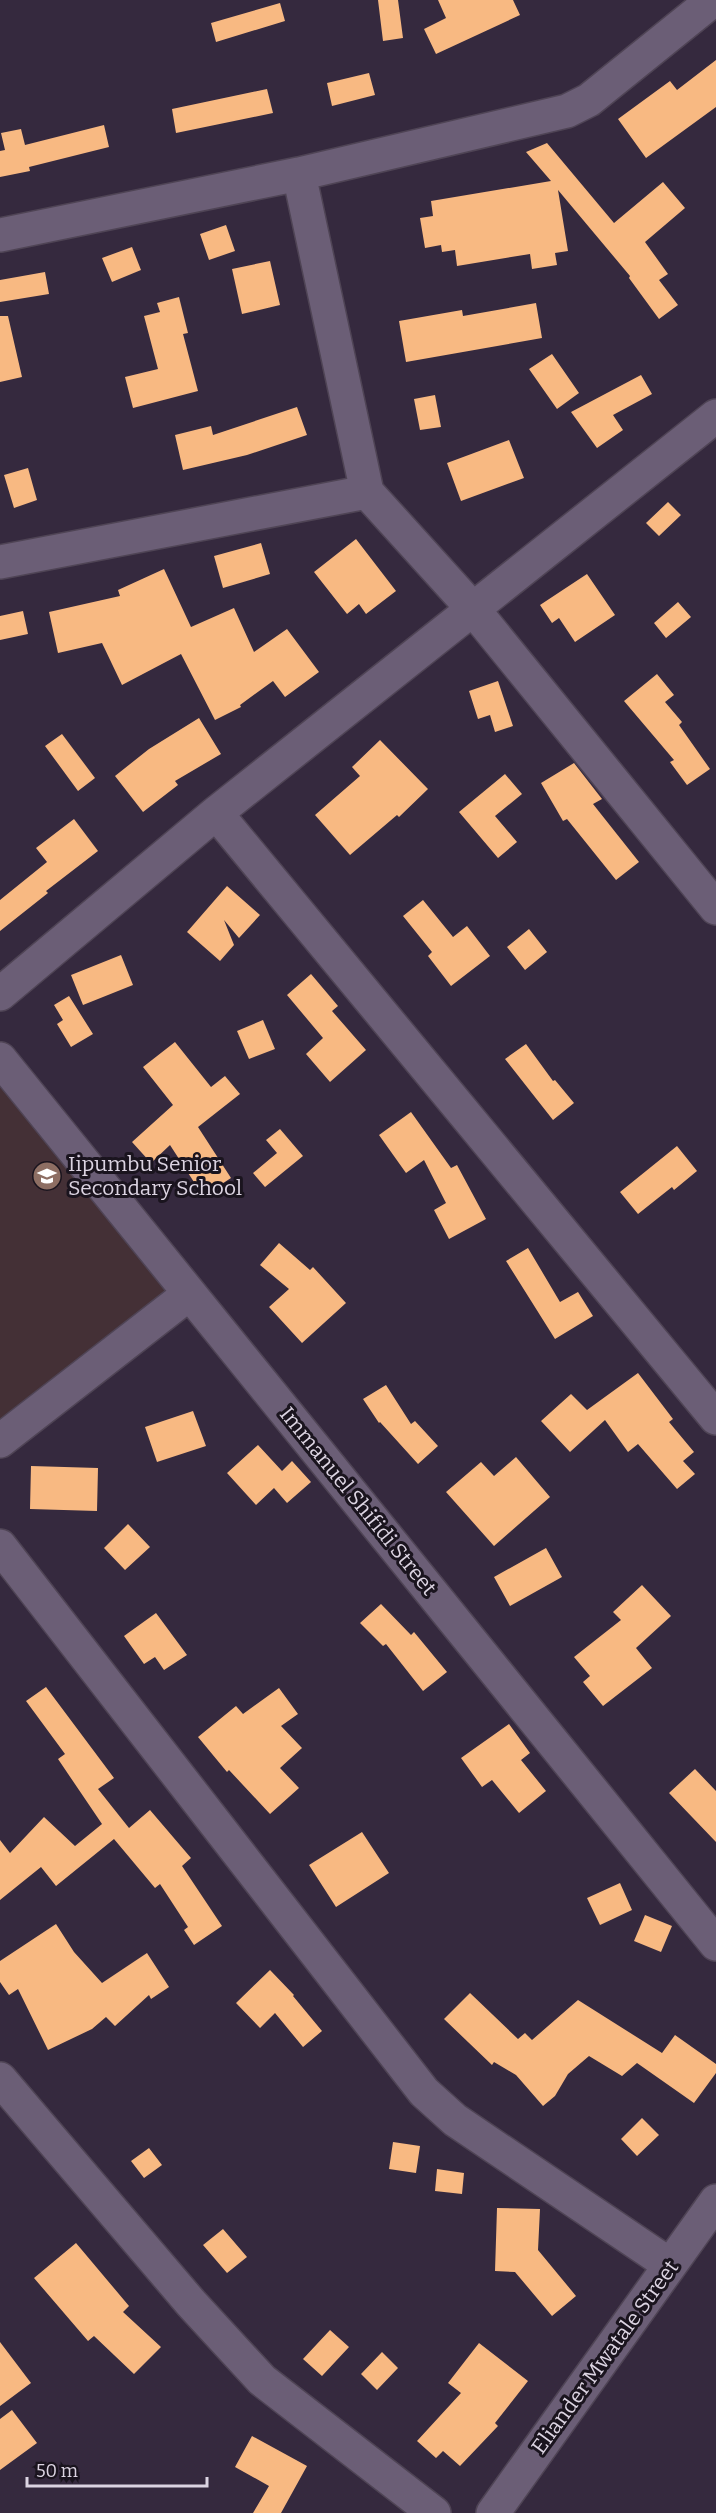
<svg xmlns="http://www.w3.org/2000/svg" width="716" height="2513" font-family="Bitter,serif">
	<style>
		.education { fill: #443036 }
		.building { fill: #f8b982 }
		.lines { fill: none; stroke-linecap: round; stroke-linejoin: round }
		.minor-casing { stroke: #4f4455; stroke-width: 36 }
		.minor { stroke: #6b5e76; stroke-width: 33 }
		.labels { text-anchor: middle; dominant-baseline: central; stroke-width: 6; stroke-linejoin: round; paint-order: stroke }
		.poi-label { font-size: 21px; fill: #dcd4e2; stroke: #1a141e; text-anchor: start }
		.street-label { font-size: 21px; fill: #dcd4e2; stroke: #1a141e }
	</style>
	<rect width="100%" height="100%" fill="#35293e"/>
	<path class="education" d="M0,1059l189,235 -189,147z"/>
	<path class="building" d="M378,0h20l5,38 -20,3z
		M438,0h75l7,15 -84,39 -12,-25 22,-11z
		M280,3l5,18 -69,21 -5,-19z
		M716,60v47l-70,51 -28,-39 52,-38 7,9z
		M369,73l6,22 -43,11 -5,-23z
		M267,89l6,24 -97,20 -4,-24z
		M104,125l5,22 -80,20 1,4 -30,6v-26l5,-1 -4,-17 20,-4 4,16z
		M547,143l67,80 49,-41 22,26 -40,34 23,32 -9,6 19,25 -19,14 -30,-41 1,-2 -72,-86 10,61 -13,2 2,12 -25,4 -2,-15 -73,12 -2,-16 -13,2 -1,-7 -16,3 -5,-30 13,-2 -2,-15 120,-20 -25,-29z
		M226,225l9,26 -26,9 -9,-26z
		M132,247l9,23 -29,12 -10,-24z
		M270,261l10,44 -38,9 -10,-45z
		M45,272l4,22 -49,8v-22z
		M179,297l9,36 -5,1 15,57 -65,17 -8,-31 33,-8 -14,-53 16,-4 -3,-9z
		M536,303l6,35 -136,24 -7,-41 63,-11 1,6z
		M0,316h8l14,61 -22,5z
		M552,354l27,39 -22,16 -28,-40z
		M641,375l11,19 -39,21 10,15 -26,18 -26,-36z
		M435,395l6,32 -21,3 -6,-31z
		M297,407l10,28 -60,20 -64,15 -8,-35 36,-9 2,9z
		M509,440l15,38 -63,23 -14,-38z
		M28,468l9,32 -23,8 -10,-33z
		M668,502l13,13 -22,21 -13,-13z
		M356,539l40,52 -30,23 -7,-10 -12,10 -33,-42z
		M261,543l9,31 -47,14 -9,-32z
		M164,569l27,58 43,-19 20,44 33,-23 32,43 -34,25 -12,-16 -33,24 1,2 -26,13 -34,-66 -59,31 -20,-42 -44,10 -9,-41 71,-16 -2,-6z
		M587,574l28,41 -40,27 -16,-24 -7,5 -12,-18z
		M678,602l13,15 -25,21 -12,-15z
		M23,611l5,23 -28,6v-24z
		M657,674l17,21 -9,7 17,20 -3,3 31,44 -23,16 -17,-23 4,-2 -50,-59z
		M498,681l15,45 -18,6 -5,-17 -12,4 -9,-28z
		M199,718l22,36 -46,27 3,4 -35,27 -28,-36 34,-27z
		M62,734l33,44 -17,13 -33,-45z
		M380,740l48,49 -29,28 -2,-2 -47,40 -35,-40 45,-39 -8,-9z
		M574,763l28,36 -9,5 46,58 -23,18 -49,-61 -4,2 -22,-38z
		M505,774l17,20 -27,22 22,26 -19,16 -39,-46z
		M74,819l24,32 -52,40 2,2 -48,38v-31l47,-38 -11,-14z
		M227,886l33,29 -21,23 -15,-18 10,25 -14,16 -33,-29z
		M423,900l30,37 14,-11 23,30 -39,30 -23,-30 4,-4 -29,-36z
		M529,929l18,23 -22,18 -18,-23z
		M121,955l12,30 -50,20 -12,-30z
		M311,974l27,32 -6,5 34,39 -36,32 -24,-28 17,-16 -36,-43z
		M69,996l24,38 -22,13 -14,-23 6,-4 -9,-15z
		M263,1020l12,29 -26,10 -12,-28z
		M175,1042l36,45 14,-11 15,18 -42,33 33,51 -28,18 -33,-51 -19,18 -19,-21 41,-37 -30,-38z
		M526,1044l27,37 2,-1 19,23 -21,17 -48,-61z
		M411,1112l40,56 6,-3 29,54 -37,20 -15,-29 12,-7 -22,-43 -18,13 -27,-38z
		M280,1129l23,27 -38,31 -12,-14 24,-20 -11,-13z
		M677,1146l20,25 -23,19 -2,-3 -34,27 -18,-22z
		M279,1243l31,27 3,-3 33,36 -44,40 -33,-36 20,-18 -29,-24z
		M528,1248l32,54 18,-10 15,24 -38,23 -49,-78z
		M638,1373l35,46 -4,3 25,30 -11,9 12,13 -18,15 -39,-45 -10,8 -23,-32 -35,32 -29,-31 30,-27 16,16z
		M386,1385l25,39 4,-3 23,25 -20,18 -38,-42 -1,1 -16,-24z
		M193,1411l13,35 -49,16 -12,-35z
		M258,1445l24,26 10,-10 19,21 -24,21 -13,-15 -18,17 -29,-32z
		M516,1457l34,40 -56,49 -48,-54 35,-30 13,14z
		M31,1466l67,2 -1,43 -67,-2z
		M128,1524l22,23 -25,23 -21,-22z
		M546,1548l16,29 -52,29 -16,-29z
		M642,1585l29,31 -35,32 16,20 -49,38 -20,-24 7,-6 -16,-19 47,-37 -8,-8z
		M381,1604l30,31 3,-3 33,40 -24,19 -37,-47 -3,2 -23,-23z
		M156,1613l31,42 -23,15 -9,-13 -11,7 -20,-28z
		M46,1687l68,91 -16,11 31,39 21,-18 41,48 -9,8 40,60 -28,19 -10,-15 4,-3 -28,-43 -5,4 -41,-49 -58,47 -15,-19 -41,33v-60l10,13 34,-36 31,29 27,-22 -44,-65 7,-5 -39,-53z
		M279,1688l19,26 -17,12 21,22 -22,20 19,20 -29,26 -41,-44 -2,2 -29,-35 38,-31 7,8z
		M509,1724l21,29 -9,7 25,31 -27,22 -27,-33 -10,7 -21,-29z
		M695,1769l21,22v51l-47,-49z
		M362,1832l27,41 -53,34 -27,-42z
		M620,1883l12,27 -32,15 -13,-27z
		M645,1915l27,11 -11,26 -27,-11z
		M56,1924l18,28 28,31 45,-30 22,34 -18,12 -2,-4 -34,31 -9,-9 -14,12 -44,21 -30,-61 -9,6 -9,-13v-21z
		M270,1970l24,25 -1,1 29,35 -19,16 -28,-34 -15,15 -24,-25z
		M470,1993l48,46 7,-6 7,7 46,-40 84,53 13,-18 41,29v9l-22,30 -57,-40 -15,13 -33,-20 -21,18 -13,22 -12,10 -27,-31 -22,-13 -2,3 -48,-46z
		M642,2118l17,17 -22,21 -16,-17z
		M393,2142l27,4 -4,27 -27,-4z
		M149,2148l13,17 -18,13 -13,-17z
		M437,2169l27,4 -2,21 -27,-3z
		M497,2208l43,1 -2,41 38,46 -24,20 -37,-44 -20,-1z
		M223,2229l24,28 -20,16 -24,-28z
		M76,2243l53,63 -6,6 38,35 -27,27 -40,-38 -6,5 -54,-63z
		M330,2330l19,17 -27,29 -19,-17z
		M0,2342l31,41 -31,23z
		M479,2343l49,38 -33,42 3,3 -38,40 -17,-15 -7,7 -19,-17 44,-48 -13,-10z
		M382,2352l16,16 -21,22 -16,-16z
		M12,2410l25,33 -37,27v-51z
		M252,2436l55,30 -26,47h-28l16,-27 -34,-19z"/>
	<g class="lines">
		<g class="minor-casing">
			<path id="minor" d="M299,174l68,318
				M0,235l299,-61 268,-63 22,-11 124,-100
				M0,562l367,-70 106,117 243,299
				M216,813l500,605
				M0,994l216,-181 500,-397
				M0,1059l716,885
				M0,1441l189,-147
				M0,1546l424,546 31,28 215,145
				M0,2079l191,224 71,77 172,133
				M493,2513l223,-312"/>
		</g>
		<use href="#minor" class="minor"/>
	</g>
	<defs>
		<g id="school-disc" transform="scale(1.5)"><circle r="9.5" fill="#8d6e63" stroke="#1a141e"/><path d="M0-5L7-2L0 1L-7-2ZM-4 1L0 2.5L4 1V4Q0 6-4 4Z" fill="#fff"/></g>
	</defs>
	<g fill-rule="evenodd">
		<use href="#school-disc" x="47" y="1176"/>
	</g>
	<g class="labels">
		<g class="poi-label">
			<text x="68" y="1164">Iipumbu Senior<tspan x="68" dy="24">Secondary School</tspan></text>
		</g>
		<g class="street-label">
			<text transform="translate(358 1501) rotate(51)">Immanuel Shifidi Street</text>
			<text transform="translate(605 2357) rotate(-54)">Eliander Mwatale Street</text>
		</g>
	</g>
	<path d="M27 2477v9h180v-9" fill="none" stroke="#dcd4e2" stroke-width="3"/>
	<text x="36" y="2477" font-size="18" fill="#dcd4e2" stroke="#1a141e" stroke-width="4.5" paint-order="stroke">50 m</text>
</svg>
